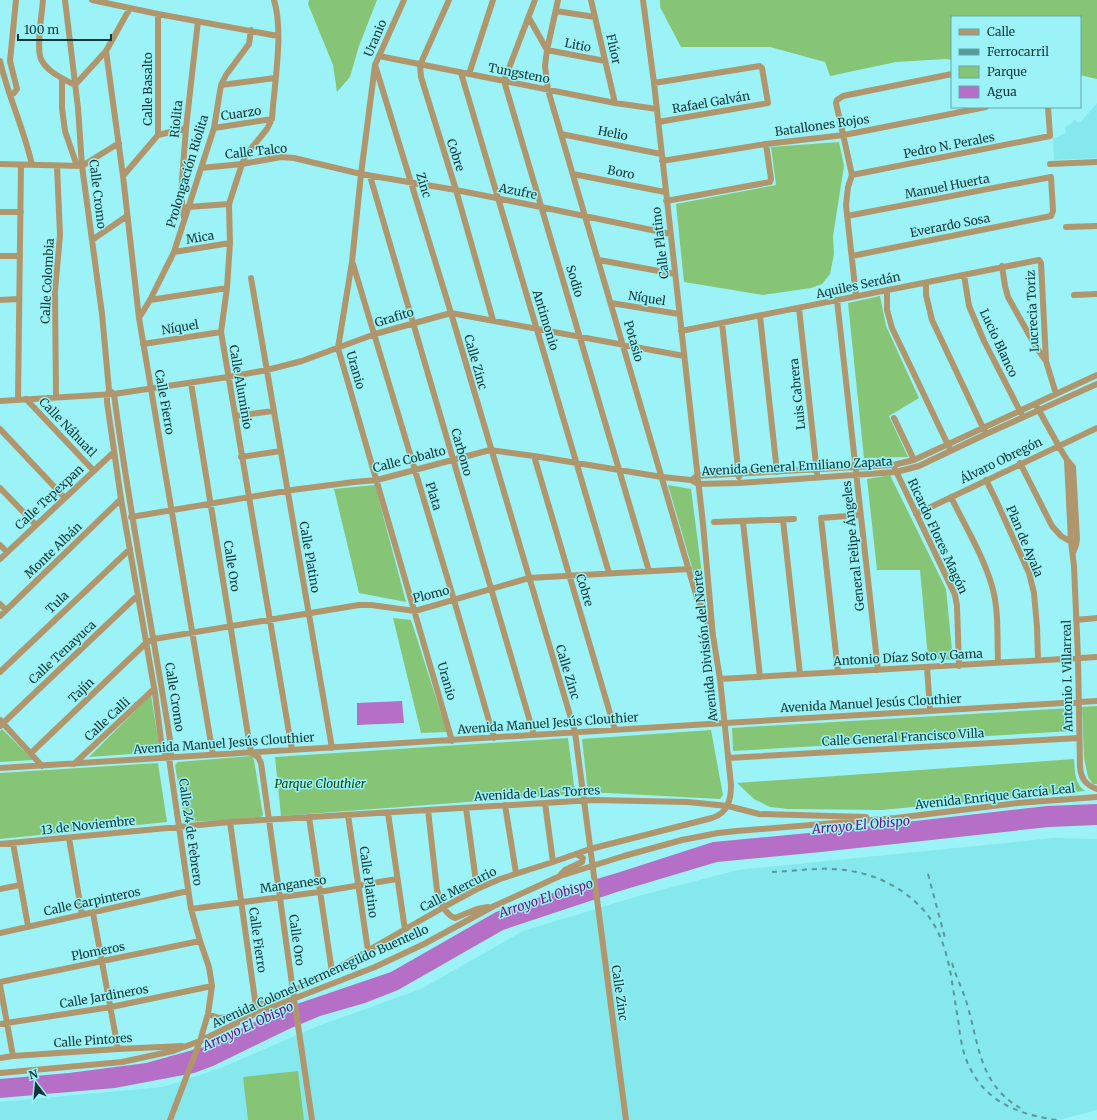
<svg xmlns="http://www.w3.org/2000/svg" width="1097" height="1120" font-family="Merriweather,serif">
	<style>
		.built { fill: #84e8ed }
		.green { fill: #86c576 }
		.water { fill: #b56fc6 }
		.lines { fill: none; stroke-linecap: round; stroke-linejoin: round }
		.minor { stroke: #b0966c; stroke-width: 6 }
		.rail { stroke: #58979a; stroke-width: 2; stroke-dasharray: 5 5; stroke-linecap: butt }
		.labels { text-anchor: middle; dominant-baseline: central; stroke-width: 3; stroke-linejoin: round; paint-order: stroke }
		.street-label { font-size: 12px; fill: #113638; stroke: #9bf3f7 }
		.park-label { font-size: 12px; font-style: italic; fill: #134403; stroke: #9bf3f7 }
		.water-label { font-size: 13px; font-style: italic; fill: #6d1280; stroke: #9bf3f7 }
	</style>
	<rect width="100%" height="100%" fill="#9bf3f7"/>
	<path class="built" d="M1097,103v55l-43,2 -1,-21 13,-6 -1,-6 6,-3 3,-4 6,3z
		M1054,838l43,1v271l-38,10h-1059v-18l163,-15 58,-19 97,-42 103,-37 102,-58 119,-36 96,-25z"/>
	<path class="green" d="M309,0h68l-18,46 -9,31 -13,15 -4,-27 -25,-61z
		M660,0h437v79l-17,-4v-58h-128v43l-6,-1 -50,3 -66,14 -5,-14 -55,-15h-89l-21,-40z
		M839,142l5,24 -11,70 1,18 -4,20 -8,10 -11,4 -48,7 -79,-13 -8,-78 100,-19 -5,-38z
		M880,296l6,30 33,72 -30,18 19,41 -44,1 -16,-155z
		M890,475l56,114 7,71 -25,-2 -8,-88h-43l-10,-91z
		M375,485l31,117 -47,-9 -25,-104z
		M668,485l23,4 15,116h-3z
		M393,618l18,2 36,112 -26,1z
		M151,695l9,57 -71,5z
		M1097,706v78h-4l-5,-7 -4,-19 -2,-51z
		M1071,708l2,23 -340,20 -1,-23z
		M2,729l31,31 -33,2v-31z
		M711,730l12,65 -3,4 -132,-7 -6,-53z
		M568,738l7,56 -294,22 -6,-59z
		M251,756l3,4 9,55 -3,3 -72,4 -4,-3 -9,-54 3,-3z
		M1074,759c1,12 0,24 11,32l-204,19 -93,-1 -18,-2 -16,-8 -17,-16z
		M158,763l9,59 -167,17v-66z
		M298,1071l6,49h-56l-5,-43z"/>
	<path class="water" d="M402,701l2,22 -47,2v-22z
		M1097,804v21l-48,2 -228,25 -104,10 -97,29 -117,39 -105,60 -33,13 -45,13 -31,13 -76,37 -19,7 -79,15 -115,10v-19l69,-6 77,-10 61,-17 45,-23 33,-15 106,-36 105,-60 80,-27 41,-12 96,-31 106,-10 228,-26z"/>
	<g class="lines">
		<path class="minor" d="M43,0c-1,13 -7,49 -2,59 5,12 22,20 34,26l31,-34 24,-43
			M65,0l13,108 4,58 20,148 7,76 -2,5v7l14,97 34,194 7,55 3,6 4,4
			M92,0l66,14 120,22
			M274,0c10,32 0,85 -2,119l-5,10 -21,26 -4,9 -13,40 1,39 -3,45 -6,44 71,418
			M404,0l-29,65 -14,109 -9,88 -14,86 114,393
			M449,0l-29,65 1,12 35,113 37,130
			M535,0l-31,81 145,490
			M558,0l-11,50 -2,16 3,24 149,508 14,33
			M591,0l24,103
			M556,11l39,6
			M529,18l18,32 58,11
			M106,51l17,125 16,142 74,437
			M379,56l236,47 42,6
			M0,61c8,35 24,68 32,104
			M375,65l76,248 124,419 51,388
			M461,73l148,500
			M469,74l24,-74
			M62,79v29l3,23 12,35
			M654,83l106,-17 2,2 6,35 -110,19
			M221,85l54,-7
			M10,95l4,-2 3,-4 -7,-28 6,-61
			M214,128l58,-9
			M561,134l100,20
			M158,135l28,-7
			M662,161l104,-17 78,-9 142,-28
			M0,164l82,2 37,-23
			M1050,164l47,-2
			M201,168l41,-4 39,-7 13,1 67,16 95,16 85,17 130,27
			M573,174l92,18
			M852,175l198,-39 -2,-29
			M123,176l35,-41v-121
			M370,176l164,559
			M666,201l104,-19 1,-3 -5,-35
			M188,207l41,-3
			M0,212h21
			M847,216l204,-39 2,34 -2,5 -199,40
			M184,218l-3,-24 5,-66 12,-107
			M1066,227l31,-1
			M92,240l35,-24
			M174,252l56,-9
			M0,256h20
			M599,260l76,14
			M353,264l101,336 40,138
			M1002,266l3,20 3,11 28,50 10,14 10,33
			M964,275l5,31 15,35 37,72
			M251,278l81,470
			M926,283v12l6,25 52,110
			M887,290v20l5,18 57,119
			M1074,295l23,-1
			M856,296l-10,-91 2,-18 4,-12 -16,-72 1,-3 6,-4 109,-22
			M0,300l18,-1
			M150,300l77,-12
			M837,300l41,370
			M611,303l68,11
			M799,308l18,165
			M760,316l17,156
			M139,318l11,-18 24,-48 40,-124 7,-43 5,-10 23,-31 2,-14
			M722,323l17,154
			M681,331l358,-71 2,3 5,98
			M143,344l78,-12
			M191,383l60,370
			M109,390l5,4c15,118 39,235 57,352v7l-2,5 22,151 9,32 9,26 3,19 -4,28 -8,27 -30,79
			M56,397l-1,-106 5,-56 -3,-69
			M26,399l68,72
			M18,400l3,-235
			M0,401l114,-7 114,-17 39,-7 35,-9 73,-27 76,-21 233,43
			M1037,407l24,43 6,10 6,7 4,72 -1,6 -3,8
			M236,416l37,-5
			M894,418l20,42
			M0,429l64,68
			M534,456l81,274
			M241,457l40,-6
			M1067,460l4,82 3,24 4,92 2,109c1,12 6,18 17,22
			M1020,463l32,63 9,10 12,7
			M895,469l60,126 2,11 2,60
			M694,478l3,-2 196,-11 21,-5 183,-85
			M986,480l9,18 34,75 5,20 3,34 1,33
			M0,488l36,37
			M951,497c14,29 32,58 41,89 7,24 5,51 6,76
			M916,514l181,-86
			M131,517l161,-27 62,-8 23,-2 113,-30 44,6 128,21 29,3 7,4 41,-1 157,-11 23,-6 67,-32 111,-50
			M783,520l17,154
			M714,522l80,-3
			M743,522l17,155
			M0,545l7,7
			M0,559l114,-107
			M0,604l6,6
			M0,616l121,-117
			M1076,620l21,-2
			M927,667l3,43
			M0,672l130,-123
			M838,672l-17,-154 39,-3
			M720,679l377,-22
			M0,720l42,46
			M0,726l138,-131
			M31,753l115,-110 8,-4 205,-34h12l44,6 114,-33 160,-9
			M251,753l7,4 3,6 33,235 18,122
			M728,758l351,-20
			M74,764l80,-75
			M0,768l725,-45 372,-22
			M545,803l8,59
			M505,805l11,68
			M466,808l11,81
			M428,810l9,80c2,9 8,25 18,28l22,-9 11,-2
			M388,813l17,117
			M348,815l20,136
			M309,817l23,155
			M230,822l26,185
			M69,838l13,77
			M13,843l15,83
			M0,844l230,-22 363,-22 95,2 40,4 31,8 107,3
			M561,874l4,-4 17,-8 1,-4 -7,-4
			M0,889l20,-4
			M191,909l128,-17 78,-13
			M93,913l25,136
			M0,933l188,-42
			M0,982l200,-41
			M0,985l13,71
			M208,1014l11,4 10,-1 84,-35 131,-75 33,-18 23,-10 53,-17 37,-13 122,-31c16,-5 19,-18 19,-33l-11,-106 -7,-43 -10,-112 -49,-441 -11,-83
			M0,1024l111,-17 101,-21
			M0,1058l13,-2 105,-7 64,-3
			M0,1073l122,-11 51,-11 27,-10 57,-28 118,-46 49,-23 68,-37 68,-31 64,-20 58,-16 36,-7 19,-2 159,-13 122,-15 79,-6"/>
		<path class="rail" d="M772,872c26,-1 53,-6 79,-1 38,6 76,31 90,68 10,24 12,53 17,80 2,16 4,34 12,49 17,35 51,47 87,52
			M928,874l17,64
			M952,963c4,14 11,27 15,41 12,40 12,80 53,104"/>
	</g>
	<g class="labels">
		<g class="street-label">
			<text transform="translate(375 38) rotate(-67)">Uranio</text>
			<text transform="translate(578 45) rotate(11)">Litio</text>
			<text transform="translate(614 49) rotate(77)">Flúor</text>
			<text transform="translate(519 73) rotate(11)">Tungsteno</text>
			<text transform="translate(147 89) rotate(-90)">Calle Basalto</text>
			<text transform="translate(711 102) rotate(-10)">Rafael Galván</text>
			<text transform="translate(241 113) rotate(-8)">Cuarzo</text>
			<text transform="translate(176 119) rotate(-84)">Riolita</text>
			<text transform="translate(822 125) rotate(-8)">Batallones Rojos</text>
			<text transform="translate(613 133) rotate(11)">Helio</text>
			<text transform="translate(949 145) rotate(-11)">Pedro N. Perales</text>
			<text transform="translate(256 151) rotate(-6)">Calle Talco</text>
			<text transform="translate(456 155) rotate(72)">Cobre</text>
			<text transform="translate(187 171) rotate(-73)">Prolongación Riolita</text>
			<text transform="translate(621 172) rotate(11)">Boro</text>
			<text transform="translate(424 185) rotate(73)">Zinc</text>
			<text transform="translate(947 186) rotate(-11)">Manuel Huerta</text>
			<text transform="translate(518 191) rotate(11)">Azufre</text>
			<text transform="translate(98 194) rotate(83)">Calle Cromo</text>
			<text transform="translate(950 225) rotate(-11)">Everardo Sosa</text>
			<text transform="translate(200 237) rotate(-9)">Mica</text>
			<text transform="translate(660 243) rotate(-97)">Calle Platino</text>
			<text transform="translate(47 281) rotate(-87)">Calle Colombia</text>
			<text transform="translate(575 281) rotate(73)">Sodio</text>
			<text transform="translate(858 285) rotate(-12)">Aquiles Serdán</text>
			<text transform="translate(647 298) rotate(9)">Níquel</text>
			<text transform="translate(1032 311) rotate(-93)">Lucrecia Toriz</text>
			<text transform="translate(394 317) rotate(-17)">Grafito</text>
			<text transform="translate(546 320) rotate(73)">Antimonio</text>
			<text transform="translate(180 327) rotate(-9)">Níquel</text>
			<text transform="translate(634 341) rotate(74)">Potasio</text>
			<text transform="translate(999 343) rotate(65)">Lucio Blanco</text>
			<text transform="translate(476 362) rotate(74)">Calle Zinc</text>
			<text transform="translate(356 370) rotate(74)">Uranio</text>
			<text transform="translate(241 387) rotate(80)">Calle Aluminio</text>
			<text transform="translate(797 394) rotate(-96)">Luis Cabrera</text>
			<text transform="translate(165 402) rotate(80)">Calle Fierro</text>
			<text transform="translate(68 427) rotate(46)">Calle Náhuatl</text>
			<text transform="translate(462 452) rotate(74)">Carbono</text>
			<text transform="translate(409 459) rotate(-14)">Calle Cobalto</text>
			<text transform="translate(1001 460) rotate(-26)">Álvaro Obregón</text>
			<text transform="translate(797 466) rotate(-3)">Avenida General Emiliano Zapata</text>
			<text transform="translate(434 496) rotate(73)">Plata</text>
			<text transform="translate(49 497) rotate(-43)">Calle Tepexpan</text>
			<text transform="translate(938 536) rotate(65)">Ricardo Flores Magón</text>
			<text transform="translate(1025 541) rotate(67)">Plan de Ayala</text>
			<text transform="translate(853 546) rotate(-96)">General Felipe Ángeles</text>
			<text transform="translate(53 550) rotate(-44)">Monte Albán</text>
			<text transform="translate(310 557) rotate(80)">Calle Platino</text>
			<text transform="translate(232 566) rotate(81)">Calle Oro</text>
			<text transform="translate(585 590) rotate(73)">Cobre</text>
			<text transform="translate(431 594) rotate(-14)">Plomo</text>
			<text transform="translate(57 602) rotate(-43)">Tula</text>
			<text transform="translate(705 646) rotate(-96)">Avenida División del Norte</text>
			<text transform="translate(62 652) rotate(-43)">Calle Tenayuca</text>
			<text transform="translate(908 657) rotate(-3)">Antonio Díaz Soto y Gama</text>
			<text transform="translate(568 672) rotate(73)">Calle Zinc</text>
			<text transform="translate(1067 676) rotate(-91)">Antonio I. Villarreal</text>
			<text transform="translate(447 681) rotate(74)">Uranio</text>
			<text transform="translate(81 690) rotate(-44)">Tajín</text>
			<text transform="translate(175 697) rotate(81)">Calle Cromo</text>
			<text transform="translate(871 703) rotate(-3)">Avenida Manuel Jesús Clouthier</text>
			<text transform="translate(107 719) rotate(-43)">Calle Calli</text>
			<text transform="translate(548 723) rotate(-4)">Avenida Manuel Jesús Clouthier</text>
			<text transform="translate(903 737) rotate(-3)">Calle General Francisco Villa</text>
			<text transform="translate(224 743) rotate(-4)">Avenida Manuel Jesús Clouthier</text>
			<text transform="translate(537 793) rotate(-3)">Avenida de Las Torres</text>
			<text transform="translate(995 796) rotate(-6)">Avenida Enrique García Leal</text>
			<text transform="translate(88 825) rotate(-6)">13 de Noviembre</text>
			<text transform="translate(191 832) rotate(82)">Calle 24 de Febrero</text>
			<text transform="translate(369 882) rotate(82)">Calle Platino</text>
			<text transform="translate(293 884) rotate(-8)">Manganeso</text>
			<text transform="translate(458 889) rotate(-27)">Calle Mercurio</text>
			<text transform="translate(92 901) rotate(-12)">Calle Carpinteros</text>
			<text transform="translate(258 940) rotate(82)">Calle Fierro</text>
			<text transform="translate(297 940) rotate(82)">Calle Oro</text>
			<text transform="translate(98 951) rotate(-11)">Plomeros</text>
			<text transform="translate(320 976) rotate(-24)">Avenida Colonel Hermenegildo Buentello</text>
			<text transform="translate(620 993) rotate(82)">Calle Zinc</text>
			<text transform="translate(104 996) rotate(-10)">Calle Jardineros</text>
			<text transform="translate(93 1040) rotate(-4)">Calle Pintores</text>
		</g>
		<g class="park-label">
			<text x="320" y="783">Parque Clouthier</text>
		</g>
		<g class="water-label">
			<text transform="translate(861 825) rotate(-5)">Arroyo El Obispo</text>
			<text transform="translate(546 898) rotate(-18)">Arroyo El Obispo</text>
			<text transform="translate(248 1026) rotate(-25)">Arroyo El Obispo</text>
		</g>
	</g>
	<rect x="951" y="16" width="130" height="92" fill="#9bf3f7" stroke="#64a7ab"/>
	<rect x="959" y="29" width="20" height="6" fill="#b0966c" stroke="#64a7ab"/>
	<text x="987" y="36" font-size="12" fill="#113638">Calle</text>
	<rect x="959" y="49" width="20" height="6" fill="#58979a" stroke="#64a7ab"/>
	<text x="987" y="56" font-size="12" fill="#113638">Ferrocarril</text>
	<rect x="959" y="66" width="20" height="12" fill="#86c576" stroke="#64a7ab"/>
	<text x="987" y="76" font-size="12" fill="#113638">Parque</text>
	<rect x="959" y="86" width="20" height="12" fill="#b56fc6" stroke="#64a7ab"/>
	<text x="987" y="96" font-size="12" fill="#113638">Agua</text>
	<g transform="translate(36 1084) rotate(344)" stroke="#9bf3f7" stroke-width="3" paint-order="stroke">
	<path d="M0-3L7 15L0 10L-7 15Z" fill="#113638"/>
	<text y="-6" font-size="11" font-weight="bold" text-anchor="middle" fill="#113638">N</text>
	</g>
	<path d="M18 34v6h93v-6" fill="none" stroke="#113638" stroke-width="2"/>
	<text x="24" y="34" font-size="12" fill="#113638" stroke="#9bf3f7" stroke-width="3" paint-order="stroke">100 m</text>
</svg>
